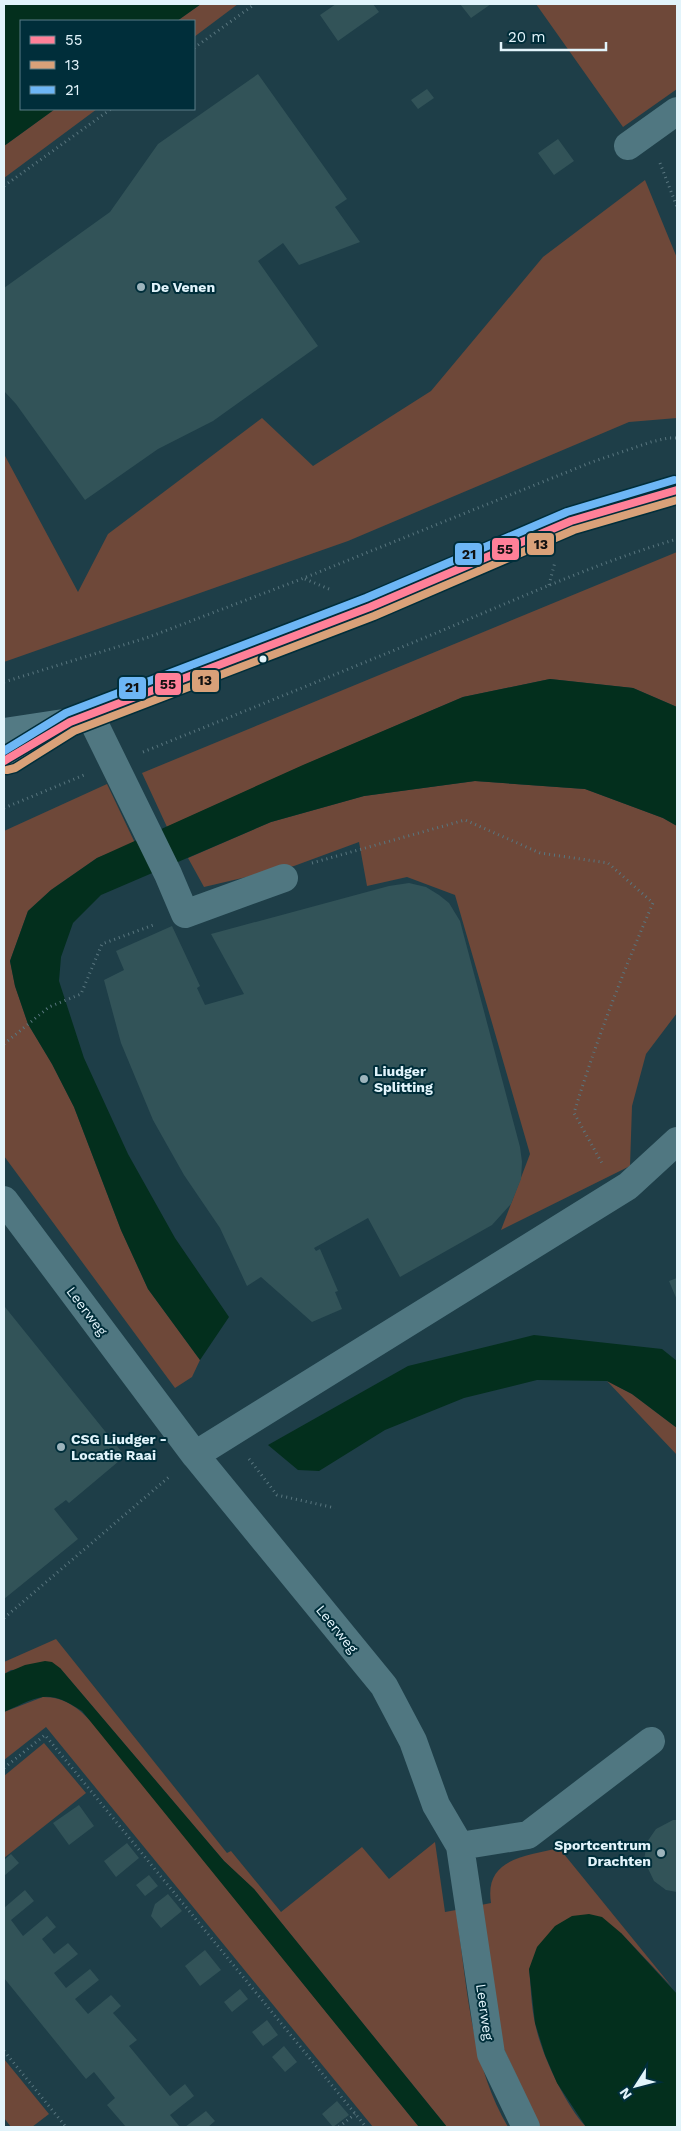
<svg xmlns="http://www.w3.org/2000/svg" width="681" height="2131" font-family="'Work Sans',sans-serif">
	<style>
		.green { fill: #6e4839 }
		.water { fill: #032f1d }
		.building { fill: #325358 }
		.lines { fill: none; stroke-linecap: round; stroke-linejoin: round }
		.path { stroke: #59767f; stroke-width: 3; stroke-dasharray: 1 4; stroke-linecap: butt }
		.minor { stroke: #507781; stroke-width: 28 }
		.major { stroke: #537a84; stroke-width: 28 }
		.bus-1-casing { stroke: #002e3a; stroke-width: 11 }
		.bus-2-casing { stroke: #002e3a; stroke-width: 11 }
		.bus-3-casing { stroke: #002e3a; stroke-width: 11 }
		.bus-1 { stroke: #ff8098; stroke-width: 8 }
		.bus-2 { stroke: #d9a179; stroke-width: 8 }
		.bus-3 { stroke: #6db6f5; stroke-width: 8 }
		.poi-dot { fill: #9db4bc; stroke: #002e3a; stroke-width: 2 }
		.bus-dot { fill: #e2f4fb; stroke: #002e3a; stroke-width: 2 }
		.labels { text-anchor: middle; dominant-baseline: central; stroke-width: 4; stroke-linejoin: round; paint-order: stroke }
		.poi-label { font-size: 14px; font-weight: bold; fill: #e2f4fb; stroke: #002e3a; text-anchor: start }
		.street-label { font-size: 14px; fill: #e2f4fb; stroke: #002e3a }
		.line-badge { stroke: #002e3a; stroke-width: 2 }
		.pale-badge-label { font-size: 14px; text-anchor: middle; font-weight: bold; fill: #111 }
	</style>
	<rect width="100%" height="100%" fill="#1e3e48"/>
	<path class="green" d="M201,4h37l-44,33v-16h-17z
		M536,4h141v85l-54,38z
		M55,109h42l-93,69v-32z
		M645,180l32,78v160l-48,4 -281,119 -344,121v-208l74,138 30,-58 154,-116 51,48 118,-75 112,-134z
		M677,552v155l-44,-19 -83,-9 -87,18 -159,68 -137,62 -25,-54z
		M475,781l110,8 78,29 14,8v187l-31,41 -14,52 -2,60 -129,64 29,-76 -75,-259 -48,-18 -40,9 -8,-44 -65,24 -90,21 -16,-29 83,-36 93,-26z
		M107,784l28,59 -38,15 -46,32 -23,21 -18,50 5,25 13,38 24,40 22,43 47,123 27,59 52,71 -8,17 -17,11 -171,-232v-325z
		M607,1381l25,13 45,34v27z
		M56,1639l171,214 4,-2 50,61 81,-65 27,32 46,-37 10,70 11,-2c11,74 14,152 52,217h-61l-193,-238 -30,-28 -164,-193 -49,2 -7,4v-12z
		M43,1697c24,0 38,13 53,30l323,400h-46l-327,-400 -42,33v-48z
		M44,1743l42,50 -82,65v-82z
		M559,1848l113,139 -51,-54 -92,36c2,18 2,36 6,54 6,31 30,81 51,104h-46l-37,-80 -22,-142 10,-2c-7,-45 35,-47 68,-55z
		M4,2059l45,55 -17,13h-21l-7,-9z"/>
	<path class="water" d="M4,4l107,1 90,-1 -24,17h-156v88h34l-51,37z
		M550,679l83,9 44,19v119l-14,-8 -78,-29 -110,-8 -111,15 -93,26 -170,73 -28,28 -12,34 -2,24 25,77 44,96 47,84 54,79 -29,43 -52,-71 -27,-59 -47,-123 -22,-43 -24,-40 -13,-38 -5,-25 18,-50 23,-21 46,-32 206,-93 160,-68z
		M534,1335l128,14 15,12v67l-45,-34 -25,-13 -70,-1 -73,18 -79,32 -66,41 -21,-1 -30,-25 140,-79z
		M45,1661l7,1 8,6 164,193 30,28 193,238h-28l-337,-416c-35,-23 -42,-15 -78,1v-38l21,-9z
		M589,1914l13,3 19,16 56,61v133h-91l-29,-44 -12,-28 -10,-32 -6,-54 8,-22 18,-21 17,-10z"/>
	<path class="building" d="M336,4h37l6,8 -41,29 -18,-26z
		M460,4h31l-20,14z
		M258,74l89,125 -12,8 25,35 -61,23 -16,-22 -25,18 60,85 -105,75 -55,28 -73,51 -69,-96 -12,-13v-103l106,-76 48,-68z
		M427,89l7,9 -16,11 -7,-9z
		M558,139l16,22 -20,14 -16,-22z
		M409,883l17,4 13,8 10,8 11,18 60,226 2,15 -1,17 -10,25 -19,21 -92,52 -32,-59 -54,30 2,3 4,-2 18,42 -3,1 7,17 -30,13 -51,-45 -14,9 -27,-58 -36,-53 -31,-55 -32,-77 -17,-63 20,-10 -8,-19 56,-25 28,60 -3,2 8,17 39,-11 -33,-60 178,-48z
		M677,1278v22l-8,-19z
		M5,1307l120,149 -56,47 -3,-3 -12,9 24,30 -74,60v-291z
		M79,1805l15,21 -25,19 -16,-22z
		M673,1820h4v72l-11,-2 -12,-9 -10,-21 3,-18 9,-13z
		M127,1843l12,15 -23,19 -12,-16z
		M11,1854l8,9 -15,13v-16z
		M149,1875l9,11 -13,10 -9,-11z
		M25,1890l9,11 -23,19 12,16 24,-20 9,11 -14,12 12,15 14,-11 10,11 -24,19 12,15 24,-19 9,11 -24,19 13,15 23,-19 10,11 -8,7 24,27 -8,6 41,50 15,-12 9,12 -24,19 10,12h-54l-19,-22 8,-7 -21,-26 -8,7 -82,-101v-70z
		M168,1894l14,17 -21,17 -10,-12 4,-12z
		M205,1950l16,20 -21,16 -15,-20z
		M240,1989l8,10 -16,13 -8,-10z
		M267,2020l11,15 -15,11 -11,-14z
		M284,2046l13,16 -12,10 -13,-15z
		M337,2101l12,14 -16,12 -11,-13z
		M206,2111l9,10 -7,6h-23z"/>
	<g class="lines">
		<path class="path" d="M194,48l61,-44
			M660,163l17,44
			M4,186l107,-77
			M305,579l24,10
			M549,585l6,-23
			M4,682l145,-45 155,-59 288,-116 59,-20 17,-4h9
			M143,752c102,-41 204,-82 305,-124 76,-32 151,-66 229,-89
			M4,808l80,-33
			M312,863l153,-43 75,33 68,10 45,40c-30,69 -57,138 -79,210l29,52
			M4,1044l45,-37 32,-13 21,-50 54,-20
			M249,1459l28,36 58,13
			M4,1618l166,-142
			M4,1768l41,-33 321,392
			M4,2051l62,76
			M339,2127l16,-13"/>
		<path class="minor" d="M628,146l49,-35
			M90,715l78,159 17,40 99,-36
			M4,1200l191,255 189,231 29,55 23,64 24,41 31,208 35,73
			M195,1455l433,-269 49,-45
			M460,1846l68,-11 123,-94"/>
		<path class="major" d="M4,732l66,-10 20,-7 280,-108 201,-86 106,-31
			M4,761l6,-2 52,-32"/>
		<g class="bus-1-casing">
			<path id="bus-1" d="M4,761l66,-39 300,-115 201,-86 106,-31"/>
		</g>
		<g class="bus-2-casing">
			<path id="bus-2" d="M7,770l8,-2 59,-37 300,-115 200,-86 103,-30"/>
		</g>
		<g class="bus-3-casing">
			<path id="bus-3" d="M4,751l62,-38 300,-115 201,-86 107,-32"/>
		</g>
		<use href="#bus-1" class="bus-1"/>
		<use href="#bus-2" class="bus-2"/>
		<use href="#bus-3" class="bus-3"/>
	</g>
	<g class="poi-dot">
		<circle cx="141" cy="287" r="5"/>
		<circle cx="364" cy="1079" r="5"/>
		<circle cx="61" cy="1447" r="5"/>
		<circle cx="661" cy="1853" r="5"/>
	</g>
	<circle class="bus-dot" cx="263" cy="659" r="4.5"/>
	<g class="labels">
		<g class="poi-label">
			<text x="151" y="287">De Venen</text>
			<text x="374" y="1071">Liudger<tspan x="374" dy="16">Splitting</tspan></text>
			<text x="71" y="1439">CSG Liudger -<tspan x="71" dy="16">Locatie Raai</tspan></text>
			<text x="651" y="1845" text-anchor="end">Sportcentrum<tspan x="651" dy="16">Drachten</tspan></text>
		</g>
		<g class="street-label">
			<text transform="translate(87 1311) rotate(53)">Leerweg</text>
			<text transform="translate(337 1629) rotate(51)">Leerweg</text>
			<text transform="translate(485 2012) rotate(82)">Leerweg</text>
		</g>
	</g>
	<g class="line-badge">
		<rect x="526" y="532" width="29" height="24" rx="5" fill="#d9a179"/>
		<rect x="491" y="537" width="29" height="24" rx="5" fill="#ff8098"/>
		<rect x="454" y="542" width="29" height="24" rx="5" fill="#6db6f5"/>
		<rect x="191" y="669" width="29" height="24" rx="5" fill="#d9a179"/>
		<rect x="154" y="672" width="28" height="24" rx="5" fill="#ff8098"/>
		<rect x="118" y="676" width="29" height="24" rx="5" fill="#6db6f5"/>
	</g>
	<g class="pale-badge-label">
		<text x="541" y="549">13</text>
		<text x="505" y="554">55</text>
		<text x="469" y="559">21</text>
		<text x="205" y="685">13</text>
		<text x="168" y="689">55</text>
		<text x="132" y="692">21</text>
	</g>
	<rect width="681" height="2131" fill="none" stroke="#e2f4fb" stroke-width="10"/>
	<rect x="20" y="20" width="175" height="90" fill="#002e3a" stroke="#5a7d87"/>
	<rect x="30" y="36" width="25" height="8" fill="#ff8098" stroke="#5a7d87"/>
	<text x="65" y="45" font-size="15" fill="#e2f4fb">55</text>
	<rect x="30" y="61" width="25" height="8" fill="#d9a179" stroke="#5a7d87"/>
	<text x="65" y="70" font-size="15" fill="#e2f4fb">13</text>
	<rect x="30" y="86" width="25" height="8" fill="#6db6f5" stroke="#5a7d87"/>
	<text x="65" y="95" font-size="15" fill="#e2f4fb">21</text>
	<g transform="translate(636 2086) rotate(234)" stroke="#002e3a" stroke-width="4" paint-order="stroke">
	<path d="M0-4L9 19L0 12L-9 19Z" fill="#e2f4fb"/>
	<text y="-8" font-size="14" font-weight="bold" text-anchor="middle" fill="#e2f4fb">N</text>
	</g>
	<path d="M501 42v8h105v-8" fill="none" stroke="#e2f4fb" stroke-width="2.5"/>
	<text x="508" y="42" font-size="15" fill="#e2f4fb" stroke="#002e3a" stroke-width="4" paint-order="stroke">20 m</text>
</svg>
